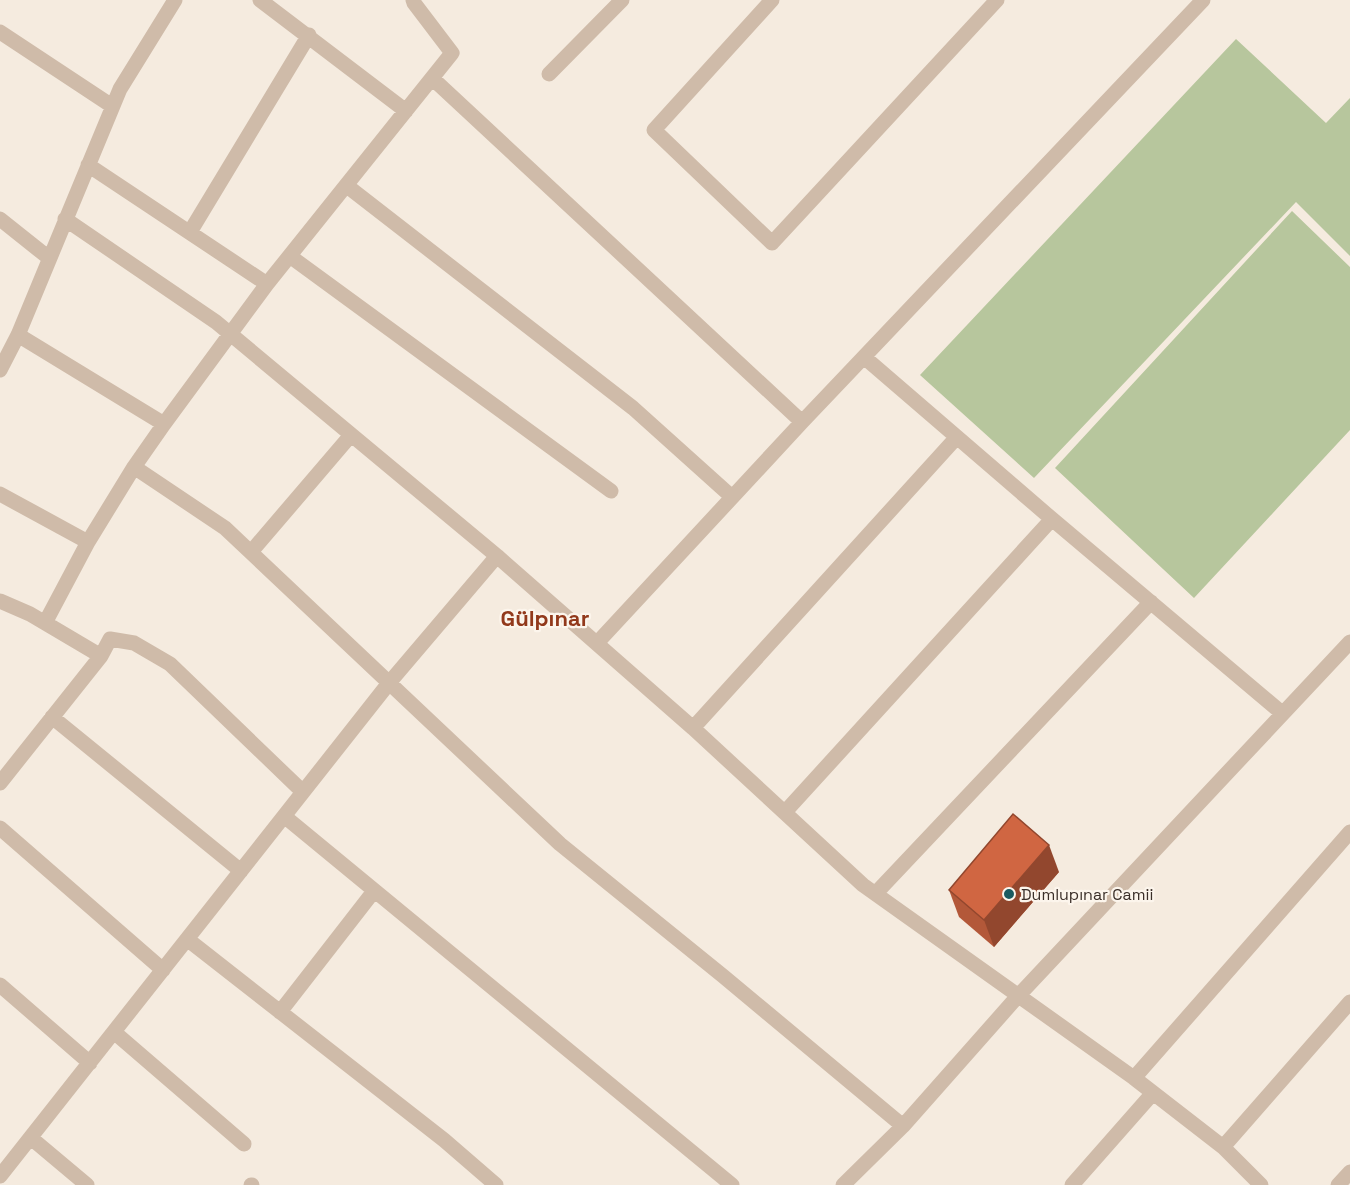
<svg xmlns="http://www.w3.org/2000/svg" width="1350" height="1185" font-family="'Space Grotesk',sans-serif">
	<style>
		.green { fill: #b7c69d }
		.lines { fill: none; stroke-linecap: round; stroke-linejoin: round }
		.minor { stroke: #cfbba9; stroke-width: 15 }
		.wall { fill: #b35839 }
		.shaded-wall { fill: #92472e }
		.building { fill: #d06642; stroke: #92472e; stroke-width: 1.5 }
		.poi-dot { fill: #1b5b61; stroke: #fcf5ec; stroke-width: 2 }
		.labels { text-anchor: middle; dominant-baseline: central; stroke-width: 4.5; stroke-linejoin: round; paint-order: stroke }
		.poi-label { font-size: 16px; fill: #3b2f29; stroke: #fcf5ec; text-anchor: start }
		.district-label { font-size: 22px; font-weight: bold; fill: #92391b; stroke: #fcf5ec }
	</style>
	<rect width="100%" height="100%" fill="#f5ebdf"/>
	<path class="green" d="M1236,39l90,84 24,-25v158l-54,-54 -262,276 -114,-103z
		M1292,211l58,56v163l-156,168 -139,-130z"/>
	<g class="lines">
		<path class="minor" d="M260,0l146,111
			M772,0l-118,130 118,113 225,-243
			M0,32l112,74
			M549,74l73,-74
			M432,78l370,344
			M88,165l179,119
			M347,186l286,222 99,89
			M0,219l49,39
			M65,219l151,103 281,234 196,172 170,157 271,193 89,69 38,38
			M190,232l119,-197
			M291,257l320,234
			M18,335l146,89
			M864,357l188,162 230,194
			M0,370l18,-35 102,-246 55,-89
			M134,467l91,61 335,316 163,132 180,150
			M0,494l88,48
			M251,552l100,-117
			M0,601l30,13 71,42
			M45,623l43,-81 46,-75 30,-43 103,-140 185,-231 -38,-50 -1,-3
			M597,643l205,-221 401,-422
			M52,717l189,154
			M693,728l264,-291
			M0,783l101,-127 9,-17 24,4 36,21 133,128
			M785,812l267,-293
			M284,816l448,369
			M0,828l163,142
			M876,893l275,-291
			M187,939l257,201 52,45
			M0,985l90,78
			M280,1012l94,-121
			M114,1032l130,112
			M1134,1078l216,-246
			M31,1138l56,47
			M1223,1147l127,-145
			M0,1176l389,-493 108,-127
			M251,1185h1
			M843,1185l60,-59 115,-130 332,-354
			M1072,1185l81,-92
			M1338,1185l12,-13"/>
	</g>
	<path class="wall" d="M1059,872l-65,75 -35,-30 -10,-27z"/>
	<path class="shaded-wall" d="M1049,845l10,27 -65,75 -10,-27z"/>
	<path class="building" d="M1013,814l36,31 -65,75 -35,-30z"/>
	<circle class="poi-dot" cx="1009" cy="894" r="6"/>
	<g class="labels">
		<g class="poi-label">
			<text x="1021" y="894">Dumlupınar Camii</text>
		</g>
		<g class="district-label">
			<text x="545" y="618">Gülpınar</text>
		</g>
	</g>
</svg>
